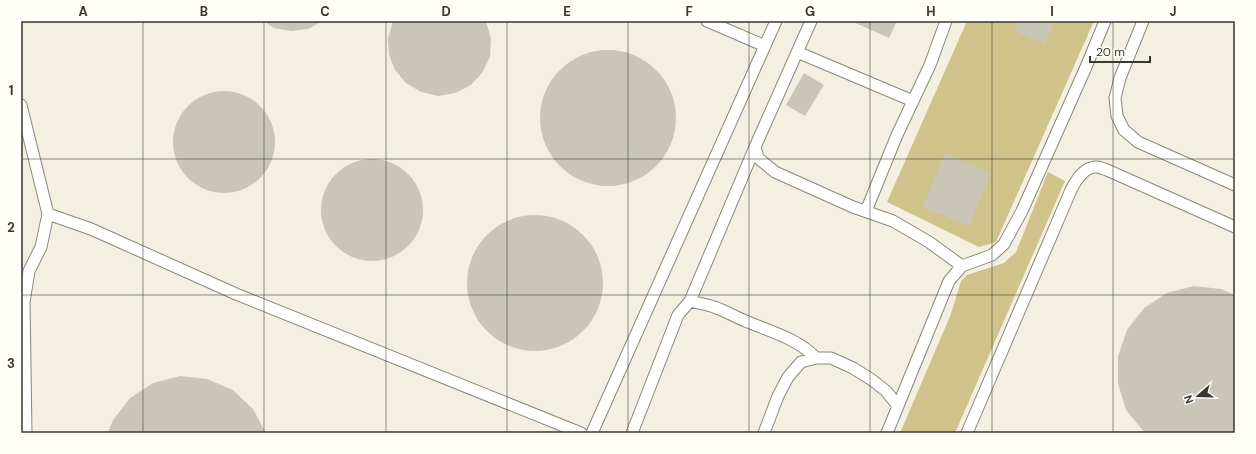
<svg xmlns="http://www.w3.org/2000/svg" width="1256" height="454" font-family="'DM Sans',sans-serif">
	<style>
		.green { fill: #cfc28a }
		.building { fill: #c9c6b8 }
		.lines { fill: none; stroke-linecap: round; stroke-linejoin: round }
		.lane-casing { stroke: #8a877a; stroke-width: 13 }
		.lane { stroke: #fff; stroke-width: 11 }
		.grid { fill: none; stroke: #383731; stroke-width: 1; stroke-opacity: 0.55 }
		.neatline { fill: none; stroke: #383731; stroke-width: 1.5 }
		.grid-label { font-size: 13px; text-anchor: middle; font-weight: bold; fill: #383731 }
	</style>
	<rect width="100%" height="100%" fill="#f3f0e2"/>
	<path class="green" d="M967,21h127l-94,212 -4,9 -17,5 -92,-45z
		M1048,172l17,9 -110,252h-55l51,-119 10,-33 6,-6 37,-12 12,-11z"/>
	<path class="building" d="M263,21h60l-15,8 -17,2 -17,-3z
		M393,21h93l5,18 -1,18 -8,16 -11,12 -16,8 -17,3 -17,-4 -15,-9 -11,-13 -6,-15 -1,-17z
		M851,21h46l-8,17z
		M1019,21h35l-9,23 -30,-13z
		M540 118a68 68 0 1 1 136 0a68 68 0 1 1-136 0Z
		M804,73l20,12 -19,31 -19,-11z
		M173 142a51 51 0 1 1 102 0a51 51 0 1 1-102 0Z
		M945,154l46,19 -22,53 -46,-19z
		M321 210a51 51 0 1 1 102 0a51 51 0 1 1-102 0Z
		M467 283a68 68 0 1 1 136 0a68 68 0 1 1-136 0Z
		M1194,286l27,3 14,6v138h-90l-19,-23 -8,-26v-28l9,-26 17,-22 23,-15z
		M180,376l27,3 26,11 20,19 13,24h-158l5,-13 17,-22 23,-15z"/>
	<g class="lines">
		<g class="lane-casing">
			<path id="lane" d="M707,21l58,25
				M811,21l-56,126 3,11 17,14 78,35 40,14 36,21 33,24
				M1143,21l-23,57 -5,20 2,18 7,14 14,12 97,43
				M797,52l116,49
				M21,105l27,109 -7,33 -12,24 -5,31 2,131
				M866,211l31,-76 33,-70 16,-44
				M48,214l43,15 145,65 345,139
				M690,301l65,-154
				M592,433l184,-412
				M632,433l46,-118 12,-14c8,2 16,3 24,6 12,4 23,11 34,15 24,10 50,17 68,36
				M764,433l14,-37 10,-19 13,-15 15,-4h15l22,10 19,12 14,11 12,15
				M887,433l62,-152 13,-15 30,-11 12,-11 18,-33 64,-144 19,-46
				M967,433l104,-243c5,-10 14,-24 26,-23 3,0 7,2 10,3l128,57"/>
		</g>
		<use href="#lane" class="lane"/>
	</g>
	<path class="grid" d="M143,21v412M264,21v412M386,21v412M507,21v412M628,21v412M749,21v412M870,21v412M992,21v412M1113,21v412M21,159h1214M21,295h1214"/>
	<rect width="1256" height="454" fill="none" stroke="#fffdf8" stroke-width="44"/>
	<g transform="translate(1198 396) rotate(250)" stroke="#fffdf8" stroke-width="3" paint-order="stroke">
	<path d="M0-3L7 15L0 10L-7 15Z" fill="#383731"/>
	<text y="-6" font-size="11" font-weight="bold" text-anchor="middle" fill="#383731">N</text>
	</g>
	<path d="M1090 56v6h60v-6" fill="none" stroke="#383731" stroke-width="2"/>
	<text x="1096" y="56" font-size="12" fill="#383731" stroke="#fffdf8" stroke-width="3" paint-order="stroke">20 m</text>
	<rect x="22" y="22" width="1212" height="410" class="neatline"/>
	<g class="grid-label">
		<text x="83" y="16">A</text>
		<text x="204" y="16">B</text>
		<text x="325" y="16">C</text>
		<text x="446" y="16">D</text>
		<text x="567" y="16">E</text>
		<text x="689" y="16">F</text>
		<text x="810" y="16">G</text>
		<text x="931" y="16">H</text>
		<text x="1052" y="16">I</text>
		<text x="1173" y="16">J</text>
		<text x="11" y="95">1</text>
		<text x="11" y="232">2</text>
		<text x="11" y="368">3</text>
	</g>
</svg>
